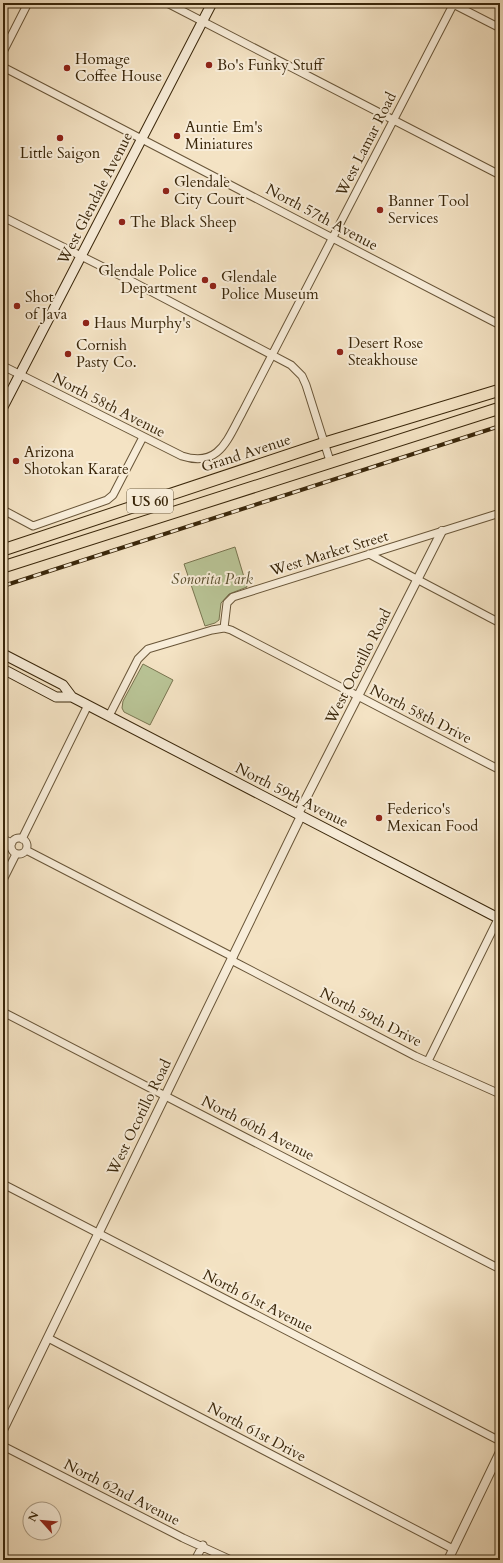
<svg xmlns="http://www.w3.org/2000/svg" width="503" height="1563" font-family="Cardo,serif">
	<style>
		.green { fill: #b9c496; stroke: #797550 }
		.lines { fill: none; stroke-linecap: round; stroke-linejoin: round }
		.minor-casing { stroke: #685538; stroke-width: 9 }
		.tertiary-casing { stroke: #685538; stroke-width: 10 }
		.secondary-casing { stroke: #39260a; stroke-width: 11 }
		.trunk-casing { stroke: #39260a; stroke-width: 13 }
		.minor { stroke: #f8edd9; stroke-width: 7 }
		.tertiary { stroke: #f8edd9; stroke-width: 8 }
		.secondary { stroke: #f8edd9; stroke-width: 9 }
		.trunk { stroke: #f4e3c4; stroke-width: 11 }
		.rail-casing { stroke: #39260a; stroke-width: 4 }
		.rail { stroke: #f8edd9; stroke-width: 2.5; stroke-dasharray: 8; stroke-linecap: butt }
		.poi-dot { fill: #8f2418; stroke: #f8edd9; stroke-width: 1.5 }
		.labels { text-anchor: middle; dominant-baseline: central; stroke-width: 4; stroke-linejoin: round; paint-order: stroke }
		.shield { fill: #f8edd9; stroke: #726248; stroke-width: 1 }
		.shield-label { font-size: 14px; font-weight: bold; fill: #39260a }
		.poi-label { font-size: 15px; fill: #39260a; stroke: #f8edd9; text-anchor: start }
		.street-label { font-size: 15px; fill: #39260a; stroke: #f8edd9 }
		.park-label { font-size: 15px; font-style: italic; fill: #594e2d; stroke: #f8edd9 }
	</style>
	<rect width="100%" height="100%" fill="#f4e3c4"/>
	<filter id="stains"><feTurbulence type="fractalNoise" baseFrequency=".005" numOctaves="4"/><feColorMatrix values="0 0 0 0 .2 0 0 0 0 .09 0 0 0 0 .02 0 0 0 .5 -.17"/></filter>
	<radialGradient id="worn" r=".72"><stop offset=".6" stop-color="#630" stop-opacity="0"/><stop offset="1" stop-color="#630" stop-opacity=".3"/></radialGradient>
	<path class="green" d="M235,547l12,40 -18,7 -8,9 -2,17 -4,3 -10,3 -21,-62z
		M143,664l30,16 -23,45 -26,-13 -2,-4 1,-7z"/>
	<g class="lines">
		<g class="minor-casing">
			<path id="minor" d="M167,3l333,172
				M451,3l49,25
				M3,52l25,-49
				M3,67l497,258
				M3,217l132,66 156,82 11,11 4,9 24,76
				M3,366l179,90c37,12 45,-16 60,-43l212,-410
				M3,510l30,16 74,-26 6,-5 30,-58
				M369,554l131,69
				M224,628l3,-25 6,-6 267,-84
				M109,716l29,-57 10,-10 64,-19 12,-2 7,2 269,140
				M11 846a8 8 0 1 1 16 0a8 8 0 1 1-16 0Z
				M3,839l9,4
				M22,839l66,-134
				M26,850l207,107
				M3,880l13,-26
				M231,960l184,96 85,38
				M3,1012l497,257
				M428,1061l72,-146
				M3,1184l497,257
				M48,1338l405,211
				M3,1446l180,92 48,22
				M195,1560l8,-15"/>
		</g>
		<g class="tertiary-casing">
			<path id="tertiary" d="M298,814l144,-283
				M3,1430l298,-614
				M448,1560l52,-108"/>
		</g>
		<g class="secondary-casing">
			<path id="secondary" d="M3,407l209,-404
				M3,654l60,31 9,12 428,222
				M3,669l53,28h16"/>
		</g>
		<g class="trunk-casing">
			<path id="trunk" d="M3,550l322,-107 175,-53
				M3,567l497,-159"/>
		</g>
		<use href="#minor" class="minor"/>
		<use href="#tertiary" class="tertiary"/>
		<use href="#secondary" class="secondary"/>
		<use href="#trunk" class="trunk"/>
		<g class="rail-casing">
			<path id="rail" d="M3,586l497,-160"/>
		</g>
		<use href="#rail" class="rail"/>
	</g>
	<g class="poi-dot">
		<circle cx="209" cy="65" r="4"/>
		<circle cx="67" cy="68" r="4"/>
		<circle cx="177" cy="136" r="4"/>
		<circle cx="60" cy="138" r="4"/>
		<circle cx="166" cy="191" r="4"/>
		<circle cx="380" cy="210" r="4"/>
		<circle cx="122" cy="222" r="4"/>
		<circle cx="205" cy="280" r="4"/>
		<circle cx="213" cy="286" r="4"/>
		<circle cx="17" cy="306" r="4"/>
		<circle cx="86" cy="323" r="4"/>
		<circle cx="340" cy="352" r="4"/>
		<circle cx="68" cy="354" r="4"/>
		<circle cx="16" cy="461" r="4"/>
		<circle cx="379" cy="818" r="4"/>
	</g>
	<g class="labels">
		<rect class="shield" x="127" y="489" width="46" height="24" rx="3"/>
		<g class="shield-label">
			<text x="150" y="501">US 60</text>
		</g>
		<g class="poi-label">
			<text x="75" y="59">Homage<tspan x="75" dy="17">Coffee House</tspan></text>
			<text x="217" y="65">Bo's Funky Stuff</text>
			<text x="185" y="127">Auntie Em's<tspan x="185" dy="17">Miniatures</tspan></text>
			<text x="60" y="153" text-anchor="middle">Little Saigon</text>
			<text x="174" y="182">Glendale<tspan x="174" dy="17">City Court</tspan></text>
			<text x="388" y="201">Banner Tool<tspan x="388" dy="17">Services</tspan></text>
			<text x="130" y="222">The Black Sheep</text>
			<text x="197" y="271" text-anchor="end">Glendale Police<tspan x="197" dy="17">Department</tspan></text>
			<text x="221" y="277">Glendale<tspan x="221" dy="17">Police Museum</tspan></text>
			<text x="25" y="297">Shot<tspan x="25" dy="17">of Java</tspan></text>
			<text x="94" y="323">Haus Murphy's</text>
			<text x="348" y="343">Desert Rose<tspan x="348" dy="17">Steakhouse</tspan></text>
			<text x="76" y="345">Cornish<tspan x="76" dy="17">Pasty Co.</tspan></text>
			<text x="24" y="452">Arizona<tspan x="24" dy="17">Shotokan Karate</tspan></text>
			<text x="387" y="809">Federico's<tspan x="387" dy="17">Mexican Food</tspan></text>
		</g>
		<g class="street-label">
			<text transform="translate(366 144) rotate(-63)">West Lamar Road</text>
			<text transform="translate(95 198) rotate(-63)">West Glendale Avenue</text>
			<text transform="translate(322 217) rotate(28)">North 57th Avenue</text>
			<text transform="translate(109 405) rotate(27)">North 58th Avenue</text>
			<text transform="translate(246 453) rotate(-18)">Grand Avenue</text>
			<text transform="translate(329 553) rotate(-17)">West Market Street</text>
			<text transform="translate(358 666) rotate(-63)">West Ocotillo Road</text>
			<text transform="translate(421 714) rotate(27)">North 58th Drive</text>
			<text transform="translate(292 795) rotate(27)">North 59th Avenue</text>
			<text transform="translate(371 1017) rotate(27)">North 59th Drive</text>
			<text transform="translate(139 1117) rotate(-64)">West Ocotillo Road</text>
			<text transform="translate(258 1128) rotate(27)">North 60th Avenue</text>
			<text transform="translate(258 1301) rotate(27)">North 61st Avenue</text>
			<text transform="translate(257 1432) rotate(28)">North 61st Drive</text>
			<text transform="translate(122 1492) rotate(27)">North 62nd Avenue</text>
		</g>
		<g class="park-label">
			<text x="212" y="579">Sonorita Park</text>
		</g>
	</g>
	<rect width="503" height="1563" fill="none" stroke="#f4e3c4" stroke-width="16"/>
	<rect x="4" y="4" width="495" height="1555" fill="none" stroke="#39260a" stroke-width="2"/>
	<rect x="8" y="8" width="487" height="1547" fill="none" stroke="#39260a"/>
	<g transform="translate(42 1521) rotate(297)"><circle r="19" fill="#f8edd9" stroke="#ac9d86"/>
	<path d="M0-3L7 15L0 10L-7 15Z" fill="#8f2418"/>
	<text y="-6" font-size="11" font-weight="bold" text-anchor="middle" fill="#39260a">N</text>
	</g>
	<rect width="100%" height="100%" filter="url(#stains)"/>
	<rect width="100%" height="100%" fill="url(#worn)"/>
</svg>
